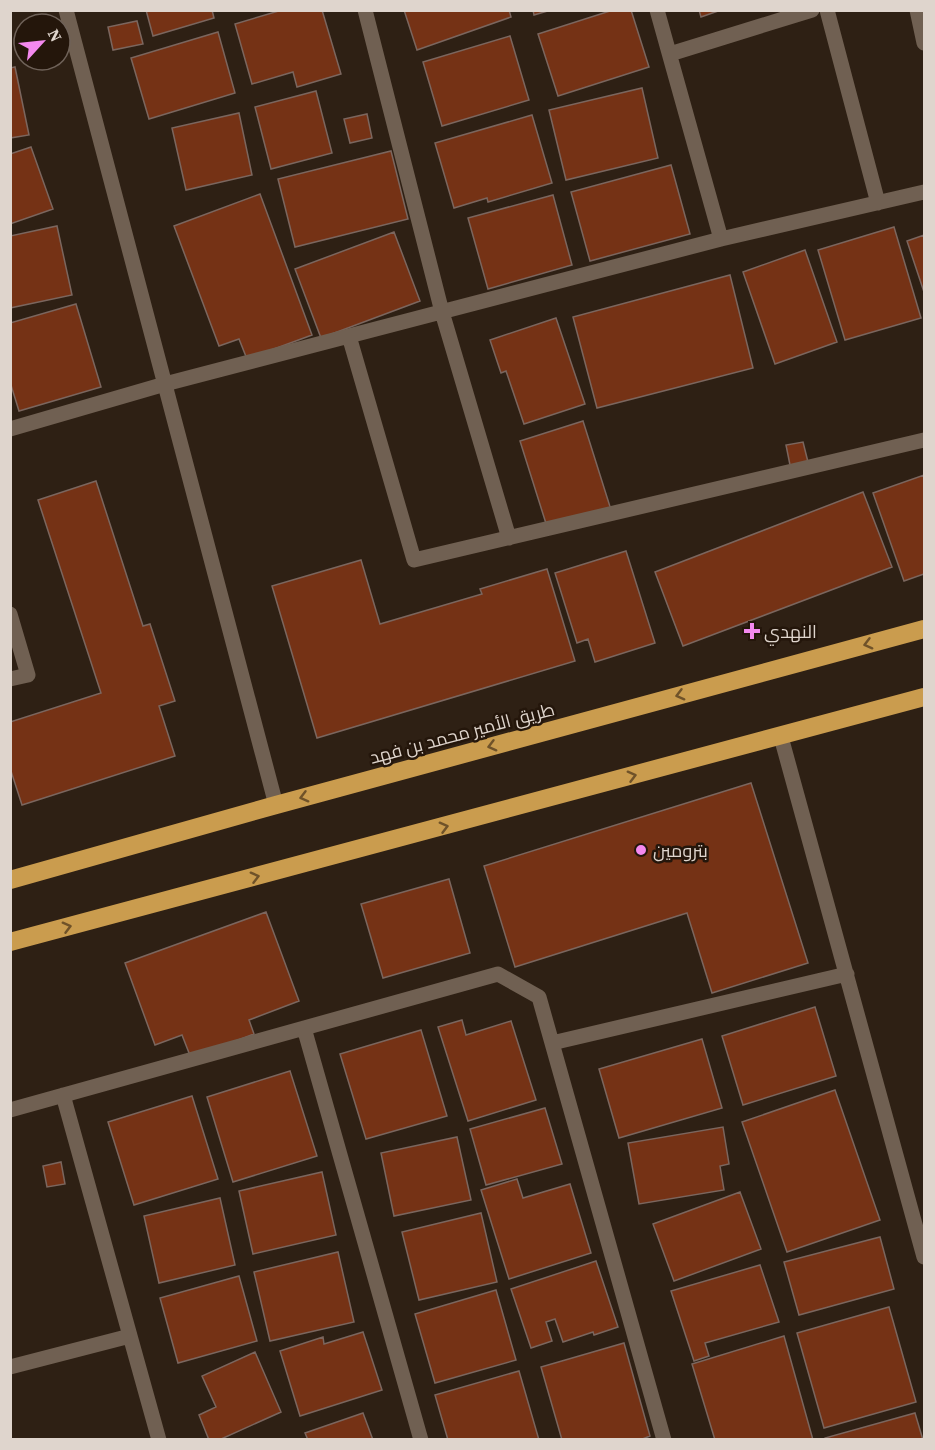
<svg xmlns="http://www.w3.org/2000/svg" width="935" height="1450" font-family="'Source Serif 4',Cairo,serif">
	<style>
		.building { fill: #753215; stroke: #7b665e; stroke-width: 1.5 }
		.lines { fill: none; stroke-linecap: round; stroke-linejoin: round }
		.street { stroke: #706052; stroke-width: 15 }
		.highway { stroke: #ca9c4e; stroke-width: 18 }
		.oneway { stroke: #6f5229 }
		.poi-dot { fill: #f489ef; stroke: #24160b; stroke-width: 2 }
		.labels { text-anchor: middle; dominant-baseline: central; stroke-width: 5; stroke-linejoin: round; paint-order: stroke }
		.poi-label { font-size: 18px; fill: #dfd5cd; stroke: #24160b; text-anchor: start }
		.street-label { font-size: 18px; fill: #dfd5cd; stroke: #24160b }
	</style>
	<rect width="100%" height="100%" fill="#2e2014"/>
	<path class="building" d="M146,10h66l2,8 -61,18z
		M282,10h40l19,64 -44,13 -4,-15 -41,12 -17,-60z
		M404,10h105l2,7 -94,33z
		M533,10h18l-17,5z
		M613,10h18l18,57 -91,29 -20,-62z
		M699,10h22l-20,7z
		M137,21l6,23 -30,6 -5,-23z
		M218,32l17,61 -86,26 -18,-61z
		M510,36l19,64 -87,26 -19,-64z
		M15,67l14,68 -19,3v-70z
		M642,88l16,70 -92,22 -17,-70z
		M316,91l16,62 -61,16 -16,-62z
		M239,113l13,62 -66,15 -14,-62z
		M367,114l5,24 -22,5 -6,-24z
		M532,115l20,68 -64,19 -1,-4 -33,10 -19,-65z
		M31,147l22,62 -43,15v-70z
		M391,151l17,68 -113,28 -17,-68z
		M671,165l19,69 -100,27 -19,-69z
		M260,194l52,141 -65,24 -8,-20 -20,7 -45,-120z
		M553,195l19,70 -84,24 -20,-71z
		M57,226l15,69 -62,13v-72z
		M894,227l27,91 -76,22 -27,-90z
		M394,232l26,69 -99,37 -26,-69z
		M924,235v57l-17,-51z
		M805,250l32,92 -62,22 -32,-92z
		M730,275l23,93 -156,40 -24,-91z
		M76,304l25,83 -82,24 -9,-29v-59z
		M556,318l29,86 -61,20 -18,-53 -5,2 -11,-33z
		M583,421l29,92 -63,20 -29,-92z
		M803,442l6,24 -18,4 -5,-25z
		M924,475v99l-20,7 -31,-88z
		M96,481l47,145 7,-2 25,77 -16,5 16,50 -153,49 -12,-37v-46l91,-29 -63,-193z
		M863,492l29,75 -209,79 -28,-74z
		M626,551l29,92 -60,19 -7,-23 -11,4 -22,-70z
		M361,560l19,64 102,-30 -2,-5 67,-20 28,92 -258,77 -45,-152z
		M751,783l57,180 -96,30 -25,-80 -172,54 -31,-101z
		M449,879l21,74 -87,25 -22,-74z
		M266,912l33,89 -50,19 5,14 -63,24 -9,-23 -27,10 -30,-82z
		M815,1007l21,69 -93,29 -21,-69z
		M462,1020l4,15 45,-14 25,79 -68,21 -30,-94z
		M421,1030l26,86 -81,23 -26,-85z
		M702,1039l20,69 -103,30 -20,-69z
		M290,1071l27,85 -84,26 -26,-85z
		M835,1090l45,130 -93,32 -45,-130z
		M192,1096l26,83 -84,26 -26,-83z
		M545,1108l17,56 -76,21 -16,-56z
		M723,1127l6,37 -9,2 4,24 -85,14 -11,-61z
		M457,1137l14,63 -77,16 -13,-63z
		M61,1162l4,22 -18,3 -4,-21z
		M322,1172l14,63 -83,19 -14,-63z
		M517,1179l6,19 47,-14 21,69 -82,26 -28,-89z
		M740,1192l21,57 -87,32 -21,-57z
		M220,1198l15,67 -76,18 -15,-67z
		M481,1213l16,69 -78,18 -17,-68z
		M880,1237l14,52 -95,26 -15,-53z
		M338,1252l16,70 -84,19 -16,-69z
		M596,1261l22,66 -24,8 -1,-3 -30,10 -8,-23 -9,3 6,19 -21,7 -20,-59z
		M760,1265l19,57 -74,21 4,13 -15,5 -23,-70z
		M239,1276l18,65 -79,22 -18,-65z
		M496,1290l20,70 -81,23 -20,-69z
		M889,1307l27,95 -92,26 -27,-95z
		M363,1332l19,58 -82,26 -20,-65 43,-14 1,7z
		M784,1336l29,104h-98l-23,-76z
		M624,1343l26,93 -10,4h-78l-21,-73z
		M255,1352l26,60 -62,28h-10l-10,-25 17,-8 -14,-31z
		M519,1371l20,69h-91l-13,-45z
		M363,1413l10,27h-65l-3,-7z
		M915,1413l8,27h-98v-2z"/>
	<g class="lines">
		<path class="street" d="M66,10l210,795
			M365,10l77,302 67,226
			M657,10l64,229
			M827,10l51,193
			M917,10l7,33
			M670,54l142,-44
			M349,336l65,224 510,-120
			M10,429l155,-45 556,-145 203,-47
			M10,614l18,61 -18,4
			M781,737l143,520
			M304,1028l117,412
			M552,1043l295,-69
			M63,1095l96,345
			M10,1110l488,-136 41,23 125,443
			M10,1367l120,-31"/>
		<path class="highway" d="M10,880l266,-75 648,-176
			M10,942l914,-245"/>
	</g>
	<defs><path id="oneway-chevron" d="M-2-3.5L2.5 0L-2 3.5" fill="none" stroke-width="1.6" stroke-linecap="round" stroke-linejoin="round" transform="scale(1.5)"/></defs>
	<g class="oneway">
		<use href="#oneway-chevron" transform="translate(868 644) rotate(165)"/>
		<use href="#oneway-chevron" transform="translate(680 695) rotate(165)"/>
		<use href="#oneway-chevron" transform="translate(492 746) rotate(165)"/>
		<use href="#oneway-chevron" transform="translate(632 776) rotate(-15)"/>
		<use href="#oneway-chevron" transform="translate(304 797) rotate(165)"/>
		<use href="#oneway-chevron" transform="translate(444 827) rotate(-15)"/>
		<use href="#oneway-chevron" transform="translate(255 877) rotate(-15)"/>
		<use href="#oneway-chevron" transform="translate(67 927) rotate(-15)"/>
	</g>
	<g class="poi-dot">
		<path d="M749 622h6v6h6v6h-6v6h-6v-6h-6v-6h6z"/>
		<circle cx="641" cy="850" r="6"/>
	</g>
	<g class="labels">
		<g class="poi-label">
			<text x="764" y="631">النهدي</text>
			<text x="653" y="850">بترومين</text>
		</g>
		<g class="street-label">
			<text transform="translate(462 733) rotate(-15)">طريق الأمير محمد بن فهد</text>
		</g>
	</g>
	<rect width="935" height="1450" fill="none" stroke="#dfd5cd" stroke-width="24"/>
	<g transform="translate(42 42) rotate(63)"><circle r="28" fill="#24160b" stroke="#6f6259" stroke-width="1.5"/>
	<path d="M0-4.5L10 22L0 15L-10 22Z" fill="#f489ef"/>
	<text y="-9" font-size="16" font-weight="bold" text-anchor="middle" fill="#dfd5cd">N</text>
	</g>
</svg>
